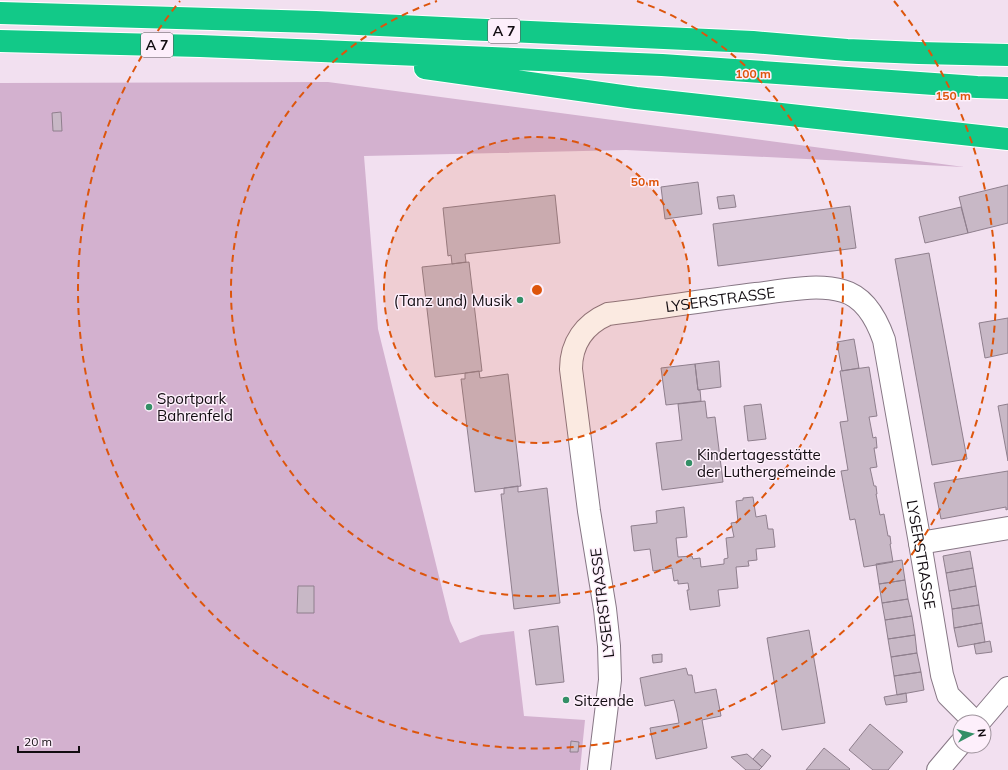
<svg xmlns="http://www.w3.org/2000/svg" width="1008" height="770" font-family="Mulish,sans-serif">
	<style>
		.green { fill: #d3b1cf }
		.building { fill: #c8b8c6; stroke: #8f7f8d }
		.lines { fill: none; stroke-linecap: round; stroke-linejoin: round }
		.minor-casing { stroke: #877785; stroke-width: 24 }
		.highway-casing { stroke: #fff; stroke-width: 24 }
		.minor { stroke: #fff; stroke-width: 22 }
		.highway { stroke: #12c988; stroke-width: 22 }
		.ring { fill: none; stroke: #dd550c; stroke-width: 2; stroke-dasharray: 7 5 }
		.poi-dot { fill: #338f66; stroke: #fdeffb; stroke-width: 1.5 }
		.labels { text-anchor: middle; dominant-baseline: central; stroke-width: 3; stroke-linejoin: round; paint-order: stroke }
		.shield { fill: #fdeffb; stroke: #585057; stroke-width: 1 }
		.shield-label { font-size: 14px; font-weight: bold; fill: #120c11 }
		.street-label { font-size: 15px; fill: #120c11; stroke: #fdeffb }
		.poi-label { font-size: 15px; fill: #120c11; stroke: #fdeffb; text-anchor: start }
		.centre { fill: #dd550c; stroke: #fdeffb; stroke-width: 2 }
		.ring-label { font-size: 12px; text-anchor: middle; font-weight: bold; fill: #dd550c; stroke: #fdeffb; stroke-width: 3; stroke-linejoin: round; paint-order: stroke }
	</style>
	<rect width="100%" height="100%" fill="#f2e0f0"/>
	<path class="green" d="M328,82l636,85 -338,-17 -262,6 14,173 72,292 10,22 21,-8 33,-4 10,85 61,4 -5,50h-580v-687z"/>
	<path class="building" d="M61,112l1,19h-9l-1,-18z
		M698,182l4,32 -37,5 -4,-32z
		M1008,185v38l-40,10 -9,-36z
		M555,195l5,48 -95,11 1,8 -14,2 -1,-9 -3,1 -5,-48z
		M734,195l2,12 -17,2 -2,-12z
		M850,206l6,42 -138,18 -5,-42z
		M961,207l7,26 -43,10 -6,-26z
		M929,253l38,206 -35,6 -37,-206z
		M469,262l13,109 -47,6 -13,-110z
		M1008,318v35l-23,5 -6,-35z
		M854,339l5,29 -17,3 -5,-29z
		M719,361l2,26 -23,3 -3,-26z
		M695,364l3,26h2l1,11 -35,4 -5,-37z
		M869,367l8,49 -8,1 4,21 3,-1 1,11h-3l3,19 -7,1 4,18h2l1,8h-1l4,21 4,-1 4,22h2l1,8h-1l3,18 -29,5 -9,-48 -5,1 -9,-49 7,-1 -8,-48 8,-1 -8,-50z
		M479,371l1,7 28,-4 13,112 -46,6 -14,-113h4v-6z
		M705,401l2,17 8,-1 8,65 -61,8 -6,-47 26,-3 -4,-36z
		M761,404l5,35 -18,2 -4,-35z
		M1008,404v57l-10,-55z
		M1008,471v38l-2,1v-3l-65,12 -7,-36z
		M518,486v6l29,-4 13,115 -46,6 -13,-115h3v-6z
		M753,497l3,20 10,-2 2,14h5l2,18 -19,2 1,11 -9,1 1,5 -13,1 2,21 -20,2 2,16 -30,4 -3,-20h2l-1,-7 -10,1v-4l-4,1 -2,-13 -19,3 -3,-22 -16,2 -3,-25 26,-3 -1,-12 28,-4 3,30 -11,1 2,19 14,-1 1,3 7,-1 1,9 23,-3v-5l4,-1 -2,-20 8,-1 -3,-14 7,-1 -2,-21 7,-1v-2z
		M970,551l3,17 -27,5 -3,-17z
		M902,560l3,20 -26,4 -3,-20z
		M973,568l3,18 -27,5 -3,-18z
		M905,580l3,19 -26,4 -3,-19z
		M298,586h16v27h-17z
		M976,586l3,19 -27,4 -3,-18z
		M908,599l4,17 -27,4 -3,-17z
		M979,605l3,18 -28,5 -2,-19z
		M912,616l3,19 -27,4 -3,-19z
		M982,623l3,19 -27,5 -4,-19z
		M558,626l6,56 -28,3 -7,-55z
		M809,630l16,93 -43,7 -15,-92z
		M915,635l2,18 -26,4 -3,-18z
		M990,641l2,11 -16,2 -2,-10z
		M917,653l4,19 -27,4 -3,-19z
		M662,654v8l-9,1 -1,-8z
		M686,668l2,7h4l3,18 21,-4 5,27 -19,4 5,28 -51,11 -6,-31 29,-5 -2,-11 -3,-12 -29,6 -5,-28z
		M921,672l3,18 -27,5 -3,-19z
		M906,693l1,9 -21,3 -2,-8z
		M870,724l33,28 -15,18h-15l-24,-20z
		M571,741l8,1 -1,10h-8z
		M824,748l26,21 -1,1h-43z
		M762,749l9,7 -9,11 -9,-8z
		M747,754l15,13 -3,3h-13l-15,-13z"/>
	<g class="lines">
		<g class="minor-casing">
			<g id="minor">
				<path d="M920,543l88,-15"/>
				<path d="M979,722l29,-34"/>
				<path id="s1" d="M599,770l11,-90 -1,-34 -4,-37 -16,-98 -18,-142c0,-26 14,-45 37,-55 50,-6 99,-14 148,-20 28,-3 60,-11 87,-3 22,6 34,29 41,49l36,203 22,132 6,20 27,27"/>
				<path d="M938,770l22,-26"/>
			</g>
		</g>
		<g class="highway-casing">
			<path id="highway" d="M0,13l316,9 148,7 289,13 94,8 72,3 89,2
				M0,41l200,5 462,19 315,22 31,1
				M425,68l211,30 372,41"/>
		</g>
		<use href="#minor" class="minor"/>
		<use href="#highway" class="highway"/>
	</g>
	<circle cx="537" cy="290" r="153" fill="#dd550c" fill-opacity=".12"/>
	<g class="ring">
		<circle cx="537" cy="290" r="153"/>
		<path d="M637 1A306 306 0 1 1 437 1"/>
		<path d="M894 1A459 459 0 1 1 180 1"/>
	</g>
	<g class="poi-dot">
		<circle cx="520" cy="300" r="4"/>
		<circle cx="149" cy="407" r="4"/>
		<circle cx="689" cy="463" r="4"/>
		<circle cx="566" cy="700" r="4"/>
	</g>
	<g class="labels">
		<g class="shield">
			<rect x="488" y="19" width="32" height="24" rx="3"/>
			<rect x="141" y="33" width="32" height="24" rx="3"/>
		</g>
		<g class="shield-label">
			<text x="504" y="31">A 7</text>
			<text x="157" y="45">A 7</text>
		</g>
		<g class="street-label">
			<text stroke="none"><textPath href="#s1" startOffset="588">LYSERSTRASSE</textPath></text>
			<text stroke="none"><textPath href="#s1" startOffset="996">LYSERSTRASSE</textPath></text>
			<text transform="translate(602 603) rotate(-97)">LYSERSTRASSE</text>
		</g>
		<g class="poi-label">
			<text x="512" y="300" text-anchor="end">(Tanz und) Musik</text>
			<text x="157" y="398">Sportpark<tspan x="157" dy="17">Bahrenfeld</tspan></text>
			<text x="697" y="454">Kindertagesstätte<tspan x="697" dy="17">der Luthergemeinde</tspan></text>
			<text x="574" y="700">Sitzende</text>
		</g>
	</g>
	<circle cx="537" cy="290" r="6" class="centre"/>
	<g class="ring-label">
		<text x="753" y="78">100 m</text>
		<text x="953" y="100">150 m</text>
		<text x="645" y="186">50 m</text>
	</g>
	<g transform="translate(972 734) rotate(83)"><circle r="19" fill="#fdeffb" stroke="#9f949d"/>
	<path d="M0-3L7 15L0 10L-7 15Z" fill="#338f66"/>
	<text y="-6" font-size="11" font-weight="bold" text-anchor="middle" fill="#120c11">N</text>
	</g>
	<path d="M18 746v6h61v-6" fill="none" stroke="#120c11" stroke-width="2"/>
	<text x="24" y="746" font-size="12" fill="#120c11" stroke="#fdeffb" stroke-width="3" paint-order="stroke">20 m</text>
</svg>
